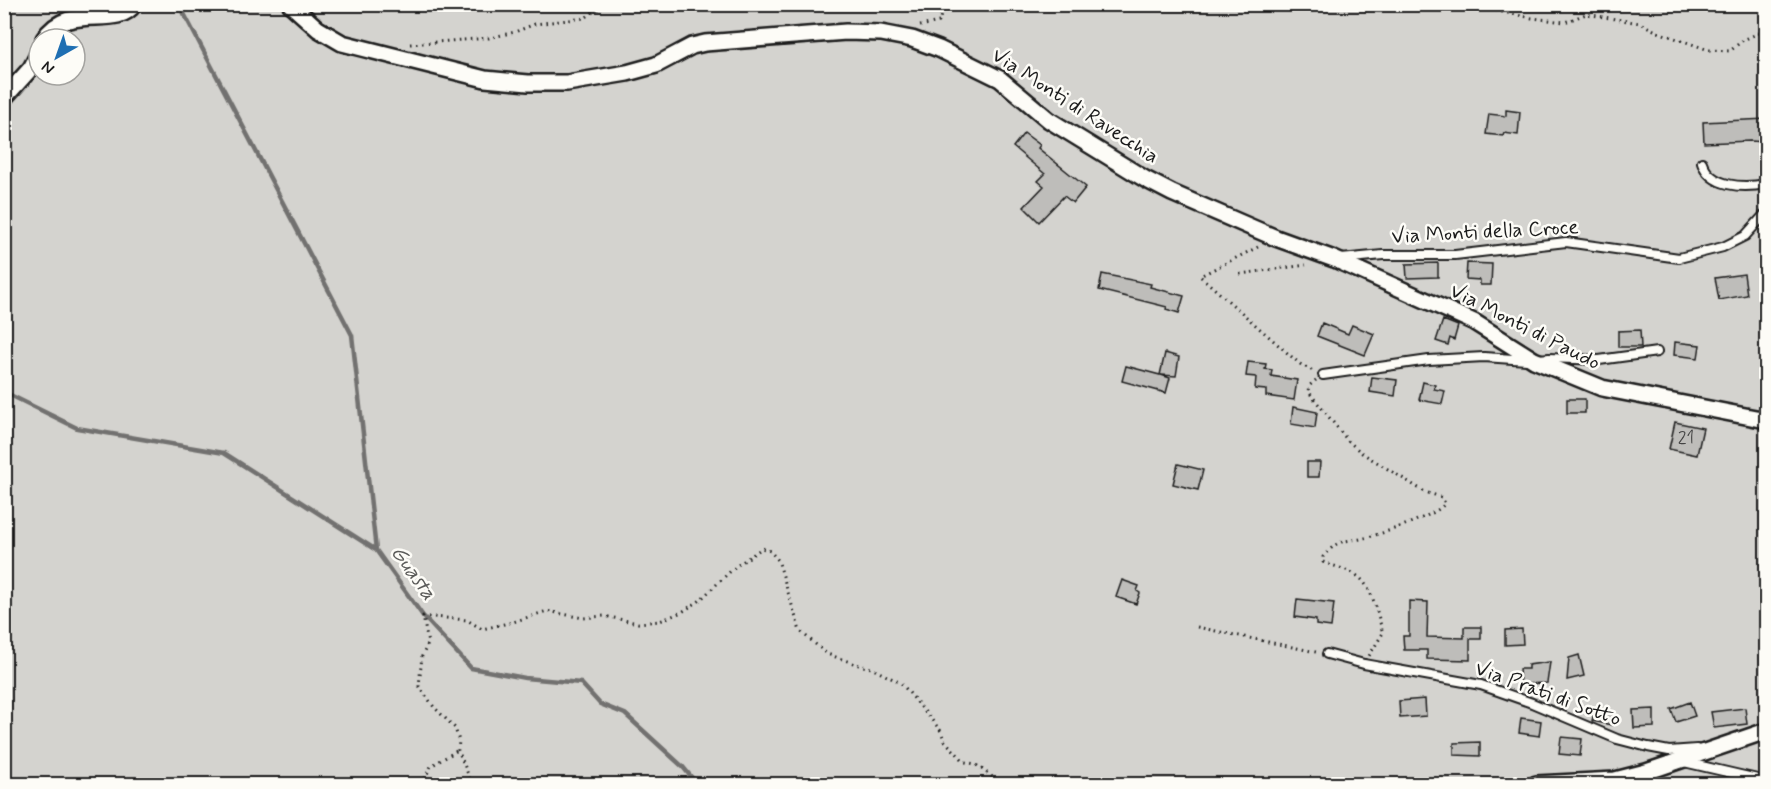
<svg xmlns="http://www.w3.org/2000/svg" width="1771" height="789" font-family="Mynerve,sans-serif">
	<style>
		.green { fill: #d4d3cf; stroke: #787876; stroke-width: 1.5; fill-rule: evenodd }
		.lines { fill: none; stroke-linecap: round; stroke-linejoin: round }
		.stream { stroke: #72716f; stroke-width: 4.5 }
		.building { fill: #bebdba; stroke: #1c1c1c; stroke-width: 1.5 }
		.lane-casing { stroke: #1c1c1c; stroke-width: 12 }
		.street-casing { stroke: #1c1c1c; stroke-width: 20 }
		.path { stroke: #1c1c1c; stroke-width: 3; stroke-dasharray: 1.5 4.5; stroke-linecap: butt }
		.lane { stroke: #fdfcf7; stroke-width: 8 }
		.street { stroke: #fdfcf7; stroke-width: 15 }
		.labels { text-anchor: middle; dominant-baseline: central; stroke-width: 5; stroke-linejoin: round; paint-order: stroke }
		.number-label { font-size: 18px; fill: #444 }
		.street-label { font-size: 21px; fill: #1c1c1c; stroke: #fdfcf7 }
		.water-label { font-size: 22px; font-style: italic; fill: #5c5c5a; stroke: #fdfcf7 }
	</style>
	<rect width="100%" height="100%" fill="#f4f3ee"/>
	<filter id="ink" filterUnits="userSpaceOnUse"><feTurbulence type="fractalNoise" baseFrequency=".0167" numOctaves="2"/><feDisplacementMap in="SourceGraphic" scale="12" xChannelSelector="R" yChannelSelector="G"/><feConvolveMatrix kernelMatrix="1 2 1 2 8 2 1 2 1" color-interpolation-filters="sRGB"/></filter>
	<g filter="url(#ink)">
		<path class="green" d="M5,5h1761v779h-1761zM39,39h36v36h-36z"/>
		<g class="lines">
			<path class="stream" d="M179,4l173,331 24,215
				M4,392l73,36 147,25 152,97 47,66 48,52 54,10 56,5 19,21 25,10 58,53 14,17"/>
		</g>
		<path class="building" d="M1506,110l14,2 -2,23 -14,-2 -1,3 -17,-2 3,-20 17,2z
			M1767,119v23l-17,-1 -46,2 -1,-21z
			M1024,133l16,12 -2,3 48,39 -13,16 -9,-7 -25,26 -15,-15 20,-21 -6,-5 7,-7 -32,-27z
			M1438,263v14l-31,1 -1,-14z
			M1467,263l25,1 -1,21h-11v-5l-14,-1z
			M1102,274l49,10 -1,3 34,9 -5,17 -13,-4 1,-2 -68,-17z
			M1744,274l3,21 -28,5 -4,-22z
			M1443,320l15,6 -4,14 -4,-2 -2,7 -12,-4z
			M1322,323l26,11 4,-9 22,9 -9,21 -48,-19z
			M1640,330l1,17h-23v-16z
			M1675,342l25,3 -2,13 -24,-3z
			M1165,353l14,4 -3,19 -15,-1 9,3 -4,15 -44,-12 4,-15 34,9z
			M1248,362l18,2 -1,5 7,1 -1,6 26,4 -3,20 -28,-4v-6l-11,-1 1,-12 -10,-1z
			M1372,377l25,3 -2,16 -25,-4z
			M1423,382l12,3 -1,4 11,2 -3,13 -23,-4z
			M1567,399h18v14h-18z
			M1293,407l24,5 -2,16 -24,-4z
			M1675,422l28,6 -6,27 -28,-6z
			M1307,462h13l-1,15h-12z
			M1178,464l25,6 -5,20 -25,-6z
			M1122,580l17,6 -2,5 3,2 -4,11 -20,-7z
			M1297,599l37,4 -3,24 -15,-2v-5l-21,-3z
			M1409,601l19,1 -1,35 37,1v-11h17v12h-11v21l-43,-1v-9h-23l-1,-14h6z
			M1522,629l1,15 -18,1v-15z
			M1579,655l5,21 -17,4 2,-22z
			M1550,662l-3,21 -27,1 -1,-15h9v-4z
			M1425,699l1,17 -26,2 -1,-17z
			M1690,702l5,14 -19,6 -5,-13z
			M1595,708l20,4 -3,13 -20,-4z
			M1745,708l2,16 -33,4 -3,-16z
			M1654,709v18l-20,1 -1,-18z
			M1521,718l20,3 -2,15 -20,-3z
			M1561,737l21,2 -2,17 -21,-2z
			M1480,742v14l-26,-1v-12z"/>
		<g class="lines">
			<g class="lane-casing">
				<path id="lane" d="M1702,162c8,26 42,26 64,22
					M1341,259l42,-4h72l111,-13 113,16 44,-11 22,-11 21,-23
					M1539,359l10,-1 50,2 58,-8
					M1323,375l106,-15 55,-3 43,3
					M1327,654l37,10 117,21 51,18 85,36 31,8 21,4 28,-2
					M1684,762l82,19"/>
			</g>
			<g class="street-casing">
				<path id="street" d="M290,4l28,25 24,14 143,36 43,4h39l60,-10 29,-8 36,-19 13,-3 141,-11 35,1 31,6 27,10 61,30 49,41 96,59 27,14 104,45 58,21 140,63 60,38 68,28 164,32
					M44,39c24,-39 73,-8 90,-35
					M4,98l27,-30 8,-15
					M1536,784l79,-4 31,-8 120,-41"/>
			</g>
			<path class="path" d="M1479,4l9,5 44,9 33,4 21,-8 54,9 18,9 51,18 21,1 13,-11 23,-10
				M1580,4h2
				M920,26l19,-4 5,-18
				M410,44l79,-6 26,-6 20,-8 50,-6 20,-14
				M1258,247l-58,29 100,88 13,7
				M1240,274l66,-9
				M1316,380l-7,6 -1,5 40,50 14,12 63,39 16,5 4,6c-6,12 -66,32 -81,35 -9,3 -18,1 -27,6 -5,3 -10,8 -14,13v5c12,5 30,8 39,18 12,13 16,37 21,53l-14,23
				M1197,627l119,25
				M422,784l9,-18 27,-16
				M472,784l-14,-34 1,-9 -4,-13 -21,-21 -15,-21 3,-30 6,-12 -5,-28 44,4 15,9 31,-7 34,-11 36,7 21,-2 34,7 22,-2 22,-9 17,-11 36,-34 27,-19 8,3 8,9 22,71 27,23 32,11 12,3 30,15 40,48 3,9 21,22 10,2 27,20"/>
			<use href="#lane" class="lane"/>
			<use href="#street" class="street"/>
		</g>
	</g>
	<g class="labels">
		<g class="number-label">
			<text x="1686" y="438">21</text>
		</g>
		<g class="street-label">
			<text transform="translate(1075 106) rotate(33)">Via Monti di Ravecchia</text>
			<text transform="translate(1485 232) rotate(-3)">Via Monti della Croce</text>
			<text transform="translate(1525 327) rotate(27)">Via Monti di Paudo</text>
			<text transform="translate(1548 694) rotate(20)">Via Prati di Sotto</text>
		</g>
		<g class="water-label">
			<text transform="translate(413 573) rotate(54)">Guasta</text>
		</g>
	</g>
	<rect width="1771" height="789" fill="none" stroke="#fdfcf7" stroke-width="24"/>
	<rect x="12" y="12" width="1747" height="765" fill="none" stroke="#1c1c1c" stroke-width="2" filter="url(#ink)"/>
	<g transform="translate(57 57) rotate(220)"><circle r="28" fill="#fdfcf7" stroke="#a3a29f" stroke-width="1.5"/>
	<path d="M0-4.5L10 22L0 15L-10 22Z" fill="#1f6fb2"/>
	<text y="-9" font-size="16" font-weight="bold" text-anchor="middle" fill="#1c1c1c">N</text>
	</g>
</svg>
